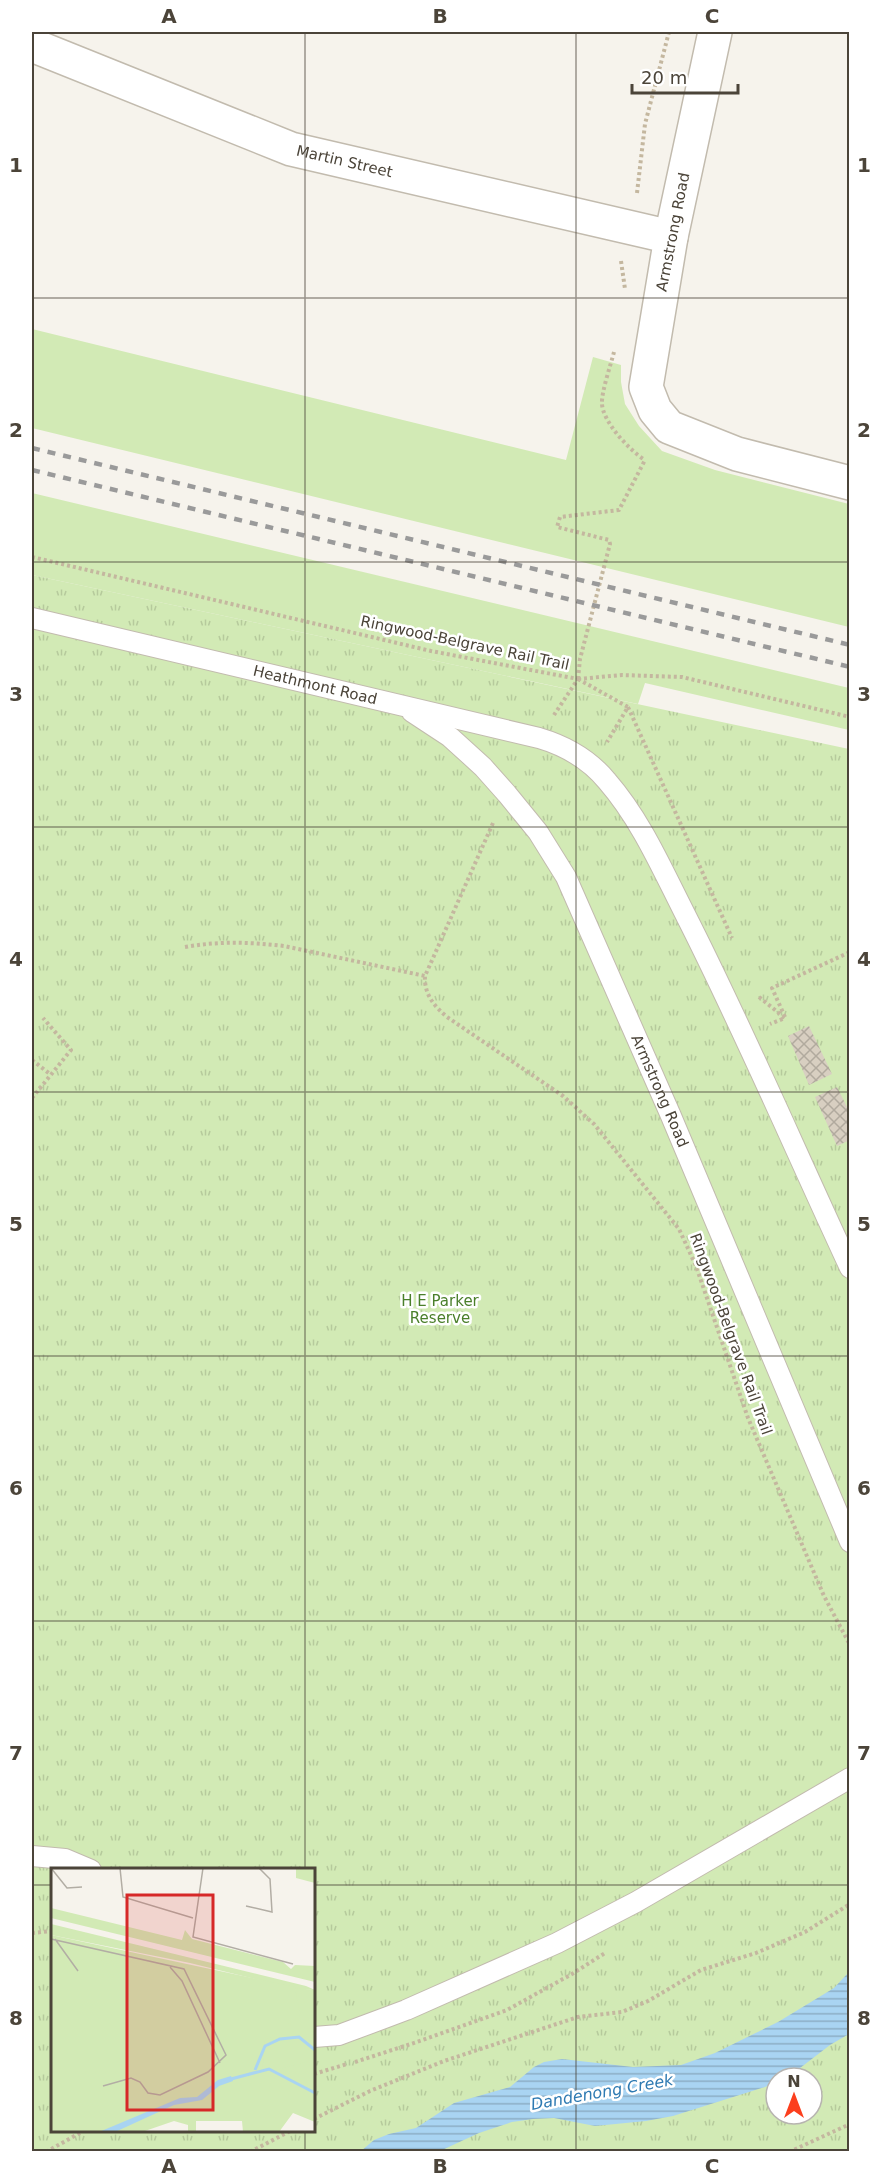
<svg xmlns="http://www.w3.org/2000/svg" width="881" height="2183" font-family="'DejaVu Sans',sans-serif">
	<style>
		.green { fill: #d2eab5 }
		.park { fill: url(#park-tufts); fill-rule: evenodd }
		.water { fill: url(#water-rules) }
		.building { fill: url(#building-cross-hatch) }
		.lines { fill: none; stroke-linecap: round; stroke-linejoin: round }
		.lane-casing { stroke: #c2bbae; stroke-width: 22 }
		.street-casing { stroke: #c2bbae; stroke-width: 36 }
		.path { stroke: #c4b79f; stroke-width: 4; stroke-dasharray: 3 3; stroke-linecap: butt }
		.lane { stroke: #fff; stroke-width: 20 }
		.street { stroke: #fff; stroke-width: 33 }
		.rail { stroke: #9a9a9a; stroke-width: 4.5; stroke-dasharray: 8 8; stroke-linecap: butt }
		.grid { fill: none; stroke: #4b4439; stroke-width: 1.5; stroke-opacity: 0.55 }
		.labels { text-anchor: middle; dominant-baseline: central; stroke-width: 5; stroke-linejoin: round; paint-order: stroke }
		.street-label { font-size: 15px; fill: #4b4439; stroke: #fff }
		.park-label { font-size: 15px; fill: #4a7f2a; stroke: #fff }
		.water-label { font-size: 16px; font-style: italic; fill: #2e7ab2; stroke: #fff }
		.inset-river { fill: none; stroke: #a9d4f2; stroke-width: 3 }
		.inset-road { fill: none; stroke: #b2ada4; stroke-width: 1.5 }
		.view { fill: #d62828; fill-opacity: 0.15; stroke: #d62828; stroke-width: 3 }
		.inset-edge { fill: none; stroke: #4b4439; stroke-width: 3 }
		.neatline { fill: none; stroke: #4b4439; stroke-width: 2 }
		.grid-label { font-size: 20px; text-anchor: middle; font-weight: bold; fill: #4b4439 }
	</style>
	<defs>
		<pattern id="park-tufts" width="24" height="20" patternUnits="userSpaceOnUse" patternTransform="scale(1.5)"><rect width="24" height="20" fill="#d2eab5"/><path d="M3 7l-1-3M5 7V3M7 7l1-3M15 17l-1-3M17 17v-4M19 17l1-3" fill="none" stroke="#b6ca9c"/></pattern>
		<pattern id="water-rules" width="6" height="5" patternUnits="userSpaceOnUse" patternTransform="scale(1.5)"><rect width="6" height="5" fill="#a9d4f2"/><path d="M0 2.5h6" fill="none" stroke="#8caec5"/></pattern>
		<pattern id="building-cross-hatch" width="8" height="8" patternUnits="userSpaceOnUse" patternTransform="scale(1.5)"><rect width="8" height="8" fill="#d8cfc1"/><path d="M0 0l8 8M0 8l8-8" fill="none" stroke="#b1aa9e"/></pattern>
	</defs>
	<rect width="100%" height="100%" fill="#f6f3ec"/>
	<path class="green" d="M32,329l534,131 27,-103 28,8v17l4,22 14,22 23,25 53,19 134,34v123l-817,-199z
		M32,493l817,195v42l-204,-47 -7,21 -606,-129z"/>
	<path class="park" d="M32,575l817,174v1402l-817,1zM52,1870h262v260h-262zM776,2078h36v36h-36z"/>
	<path class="water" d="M849,1972v62l-19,11 -39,30 -7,3h-8v4l-11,5 -92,29 -27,5 -51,5 -41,-8 -21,1 -21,3 -33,11 -39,18h-79l13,-11 15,-6 27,-6 38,-25 56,-16 24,-20 10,-5 18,-3 71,8 48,-2 34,-12 63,-31 56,-34z"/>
	<path class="building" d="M809,1026l23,48 -23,11 -21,-49z
		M837,1087l13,26v27l-13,6 -22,-49z"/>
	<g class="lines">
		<g class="lane-casing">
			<g id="lane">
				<path id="s1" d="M32,618l507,120c27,8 50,21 68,43 34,39 55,88 78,133 59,116 110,236 165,354"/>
				<path id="s2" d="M412,712l38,25 33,30 24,27 31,38 28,45 105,239 179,426"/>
				<path d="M32,1856l33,3 26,11"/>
				<path d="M314,2037l25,-2 67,-25 151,-67 79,-41 214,-124"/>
			</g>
		</g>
		<g class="street-casing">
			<g id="street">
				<path d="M715,32l-44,205 -25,150 9,23 14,17 68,27 113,29"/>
				<path id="s3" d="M32,45l259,104 380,88"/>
			</g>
		</g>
		<path class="path" d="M637,193l8,-69 24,-92
			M621,261l4,28
			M614,352c-3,12 -13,41 -12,52 1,18 28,47 43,56
			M32,557l399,94 147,28 -24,36
			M578,679l2,-20 30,-115 -1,-4 -52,-13 3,-10 59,-7 26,-50
			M578,679l44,-4 60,2 168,40
			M578,679l50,28 -21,35
			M628,707l104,231
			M493,823l-68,153c-1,18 9,30 22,41l116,79 31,28 85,105 17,37 52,152 76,178 26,49
			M185,947c34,-6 65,-5 99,-1l141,30
			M759,997l26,21 -15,6
			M785,1017l-13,-29 78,-36
			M32,1060l18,14
			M32,1098l39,-48 -28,-32
			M32,1933l20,-2
			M355,2062l62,-20 90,-32 65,-36 33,-21
			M314,2074l33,-10
			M314,2119l56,-28 74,-30 134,-44 44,-5 26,-11 53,-31 55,-17 49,-21 45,-28
			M46,2152l39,-22
			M250,2152l42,-22
			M789,2152l61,-28"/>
		<use href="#lane" class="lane"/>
		<use href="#street" class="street"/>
		<path class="rail" d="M32,448l818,197
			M32,470l818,197"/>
	</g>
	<path class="grid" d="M305,32v1838M576,32v2120M32,298h818M32,562h818M32,827h818M32,1092h818M32,1356h818M32,1621h818M32,1885h20M314,1885h536M305,2130v22"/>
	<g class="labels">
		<g class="street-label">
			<text stroke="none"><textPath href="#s3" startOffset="334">Martin Street</textPath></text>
			<text transform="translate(673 232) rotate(-79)">Armstrong Road</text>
			<text transform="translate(465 643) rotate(12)">Ringwood-Belgrave Rail Trail</text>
			<text stroke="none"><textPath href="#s1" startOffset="291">Heathmont Road</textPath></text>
			<text stroke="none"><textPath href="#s2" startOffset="462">Armstrong Road</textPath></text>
			<text transform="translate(731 1334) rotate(70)">Ringwood-Belgrave Rail Trail</text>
		</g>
		<g class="park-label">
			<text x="440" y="1301">H E Parker<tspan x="440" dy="17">Reserve</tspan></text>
		</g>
		<g class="water-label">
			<text transform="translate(602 2092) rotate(-10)">Dandenong Creek</text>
		</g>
	</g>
	<g transform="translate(51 1868)">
		<rect width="264" height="264" fill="#f6f3ec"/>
		<path d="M0,40l131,32 3,-10 7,9 91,23 8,7 4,-4 20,1v16l-264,-64zM0,56l255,62 9,4 -20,-1 -105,-26 -139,-28z" fill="#d2eab5"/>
		<path d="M245,120l19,2v94l-53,-9 -3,-20 4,-20z" fill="#d2eab5"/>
		<path d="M245,0h19v15l-19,-5zM0,67l244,52 5,29 -35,25 -3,33 53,-15v63l-22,-9 -14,19h-36l-1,-11h-46v11h-8v-7l-14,-4 -32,11h-91z" fill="#d2eab5"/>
		<path d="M180,208l2,5 -14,5 -17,14 -28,5 -59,27h-16l81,-34 17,-1 21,-17z" fill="#a9d4f2"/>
		<path class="inset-river" d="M204,202l10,-24 15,-7 19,-2 16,13M180,211l38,-10 46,24"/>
		<path class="inset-road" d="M0,0l16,20 15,-1M69,0l3,29 70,21M152,0l-10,69 100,27M195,38l26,6 -2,-33 -11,-11M0,71l133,30 42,86 -18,17 -48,23 -12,-2 -8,-11 -9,-4 -28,8M4,71l23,32M119,99l12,14 38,82"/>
		<path class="view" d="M76,27h86v215h-86z"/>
		<rect width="264" height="264" class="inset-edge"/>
	</g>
	<rect width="881" height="2183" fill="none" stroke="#ffffff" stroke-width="66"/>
	<g transform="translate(794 2096)"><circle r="28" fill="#ffffff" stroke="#b7b4b0" stroke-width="1.5"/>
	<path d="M0-4.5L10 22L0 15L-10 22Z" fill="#fc3f1d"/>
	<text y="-9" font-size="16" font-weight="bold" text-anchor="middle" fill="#4b4439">N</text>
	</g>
	<path d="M632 84v9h106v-9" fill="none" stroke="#4b4439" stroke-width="3"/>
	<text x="641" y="84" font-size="18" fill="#4b4439" stroke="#ffffff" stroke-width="4.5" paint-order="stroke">20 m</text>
	<rect x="33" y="33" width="815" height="2117" class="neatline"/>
	<g class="grid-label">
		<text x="169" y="23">A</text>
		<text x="440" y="23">B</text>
		<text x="712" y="23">C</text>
		<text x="16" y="172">1</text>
		<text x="864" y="172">1</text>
		<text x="16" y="437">2</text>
		<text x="864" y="437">2</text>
		<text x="16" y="701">3</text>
		<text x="864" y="701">3</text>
		<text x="16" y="966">4</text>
		<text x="864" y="966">4</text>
		<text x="16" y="1231">5</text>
		<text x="864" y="1231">5</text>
		<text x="16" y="1495">6</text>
		<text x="864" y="1495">6</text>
		<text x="16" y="1760">7</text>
		<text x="864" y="1760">7</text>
		<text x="16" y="2025">8</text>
		<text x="864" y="2025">8</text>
		<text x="169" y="2173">A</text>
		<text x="440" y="2173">B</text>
		<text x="712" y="2173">C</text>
	</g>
</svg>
